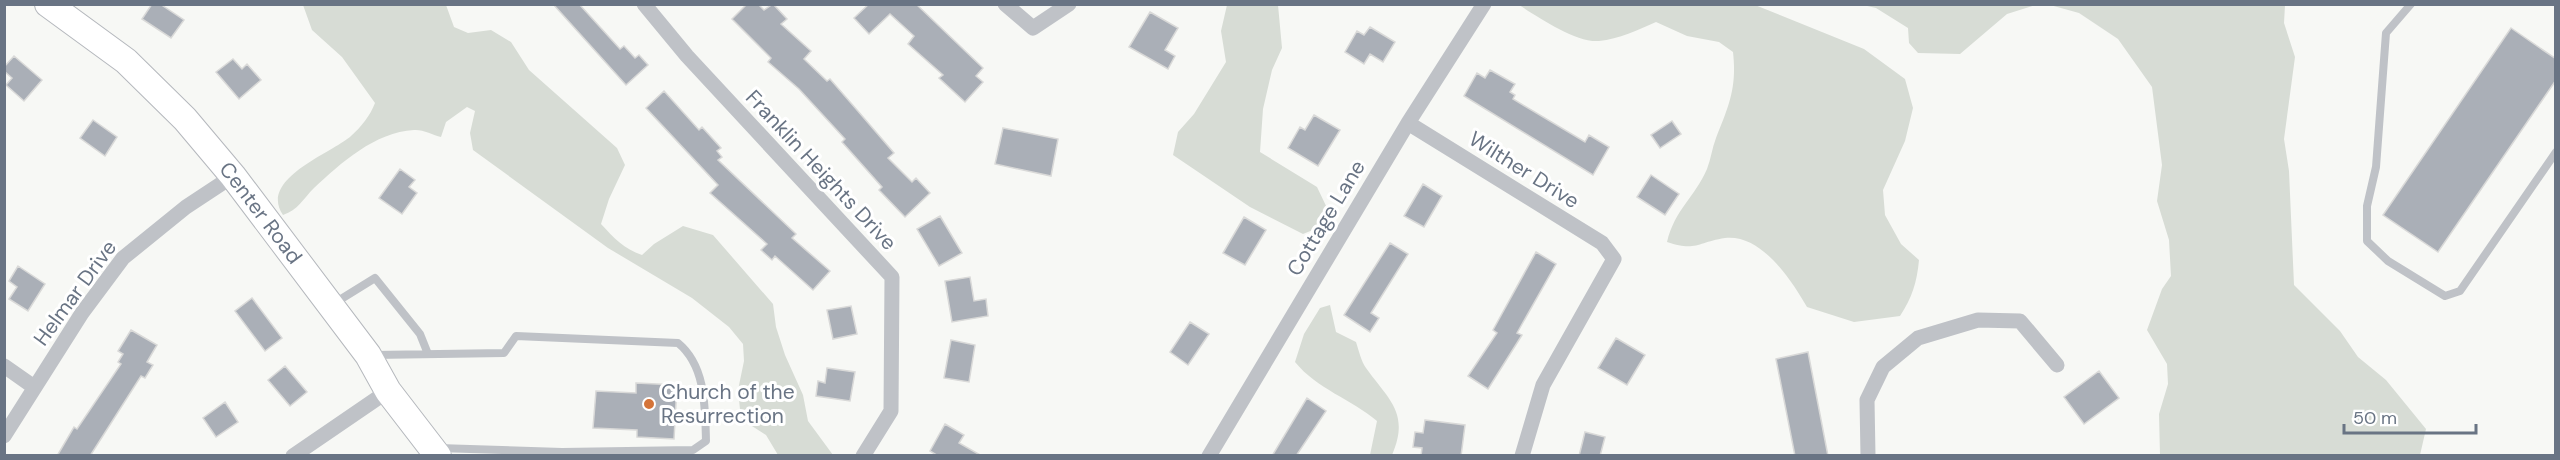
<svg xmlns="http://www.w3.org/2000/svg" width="2560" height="460" font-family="'DM Sans',sans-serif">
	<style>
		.green { fill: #d7dcd5 }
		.building { fill: #aaafb7; stroke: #d9d9d8; stroke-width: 1.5 }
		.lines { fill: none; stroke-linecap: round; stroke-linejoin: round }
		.primary-casing { stroke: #b5b8bd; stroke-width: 28 }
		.service { stroke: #bfc2c7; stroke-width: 8 }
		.minor { stroke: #bfc2c7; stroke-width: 15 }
		.primary { stroke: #fff; stroke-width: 26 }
		.poi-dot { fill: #d47439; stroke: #fff; stroke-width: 2 }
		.labels { text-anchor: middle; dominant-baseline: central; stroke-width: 6; stroke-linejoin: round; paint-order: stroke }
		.street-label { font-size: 21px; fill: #697484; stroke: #fff }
		.poi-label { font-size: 21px; fill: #697484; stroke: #fff; text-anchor: start }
	</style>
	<rect width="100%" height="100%" fill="#f7f8f5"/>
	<path class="green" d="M303,5h143l8,22 14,6 23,-3 20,12 18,28 88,78 8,17 -16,34 -8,25c13,14 23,25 41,31l12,-11 29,-18 30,9 60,69 3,23 9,28 18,40 5,26 25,34h-55l-12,-20 -25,-16 -3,-29 6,-29 -1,-17 -14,-17 -37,-29 -84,-50 -135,-98 -3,-17 5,-22 -8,-4 -21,15 -5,15c-8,-2 -19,-8 -27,-7 -39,2 -73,33 -100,58 -11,11 -16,22 -31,27 -25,-36 49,-62 68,-79 10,-9 19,-20 24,-33l-33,-46 -30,-27z
		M1227,5h51l4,43 -10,22 -9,39 -3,43 57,35 11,23 -3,15 -22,9 -53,-27 -77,-52 5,-23 16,-18 32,-52 -5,-31z
		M1519,5h236l109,44 41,30 8,29 -8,33 -22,49 2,25 16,29 18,16c-2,22 -7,38 -19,56l-46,6 -47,-15c-16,-27 -45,-73 -82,-69 -27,4 -29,14 -58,4 8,-33 28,-45 40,-73 4,-10 5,-21 9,-31 13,-33 21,-50 17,-86l-14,-10 -32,-6 -31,-14c-18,8 -37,17 -57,19 -23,2 -61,-24 -80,-36z
		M1863,5l173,-1v1l-29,9 -47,40 -42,-1 -9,-10 -1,-15 -32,-20z
		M2050,5h235l-1,18 11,34 -11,82 5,32 5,114 46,46 18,26 28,23 40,49 -6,26h-260l-1,-41 9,-30 -1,-20 -20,-34 15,-41 9,-13 -2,-36 -12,-39 5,-36 -10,-78 -34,-48 -39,-26z
		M1330,305l6,27 20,10c3,9 5,19 10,26 23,32 44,45 26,87h-22l7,-34c-26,-22 -60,-32 -82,-59l9,-28 16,-26z"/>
	<path class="building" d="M152,4h8l24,16 -13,18 -29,-19z
		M553,4h26l41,45 4,-3 11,12 4,-3 9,10 -22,20z
		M747,4h11l6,6 9,-6 14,15 -6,5 30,27 -7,8 23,22 3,-2 27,31 37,43 -6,5 24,24 4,-4 14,15 -25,24 -26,-27 3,-3 -40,-45 3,-3 -46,-50 -31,-27 3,-4 -39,-39z
		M869,4h47l67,64 -7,8 7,6 -18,20 -26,-24 4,-3 -35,-31 6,-8 -24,-22 -21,20 -15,-16z
		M1150,12l28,16 -13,22 10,6 -7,13 -39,-22z
		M1370,27l25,15 -12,20 -13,-8 -6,10 -19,-12 12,-21 7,4z
		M2511,28l45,31v21l-118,172 -55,-37z
		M14,56l28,24 -18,21 -18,-16 6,-7 -8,-7v-4z
		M233,59l9,10 5,-5 14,16 -22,19 -23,-27z
		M1490,70l25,14 -5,8 5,3 -2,4 72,43 4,-7 20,12 -16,28 -129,-79 13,-23 8,5z
		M664,91l35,39 3,-3 19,21 -4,3 5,6 -4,3 78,74 -4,4 38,33 -17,19 -38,-34 -3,4 -11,-10 6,-6 -57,-51 8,-8 -72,-77z
		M1314,115l26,15 -22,36 -30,-18 12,-21 5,3z
		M93,120l24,17 -12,19 -25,-18z
		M1672,121l9,13 -21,14 -9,-13z
		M1003,128l55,11 -7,37 -56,-12z
		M400,169l15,11 -6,7 8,6 -15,21 -23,-16z
		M1651,175l28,19 -14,21 -28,-18z
		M1423,184l19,12 -18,31 -20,-11z
		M940,216l22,37 -23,13 -22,-37z
		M1244,217l22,13 -21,35 -22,-12z
		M1390,243l18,11 -37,59 8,5 -9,14 -26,-17z
		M1536,252l20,12 -39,69 5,2 -34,54 -20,-13 29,-43 -4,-3z
		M18,266l27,18 -17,27 -19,-12 8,-12 -8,-6z
		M970,277l4,24 12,-2 2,17 -36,6 -7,-41z
		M252,298l30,40 -17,13 -30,-40z
		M851,306l6,28 -24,5 -6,-29z
		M1190,322l19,12 -21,31 -18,-13z
		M131,330l26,15 -10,17 6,3 -8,13 -4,-2 -51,80h-33l17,-29 3,2 44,-65 -3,-2 5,-8 -5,-3z
		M1616,338l29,17 -18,30 -29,-17z
		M951,340l24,5 -6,37 -25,-4z
		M1808,352l20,104h-33l-19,-97z
		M285,366l22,26 -17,14 -22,-26z
		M827,368l28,4 -5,29 -34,-5 2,-15 7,2z
		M2099,371l20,27 -35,26 -20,-27z
		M636,383l41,2 -3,54 -37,-2v-7l-44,-2 3,-37 40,2z
		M1307,398l19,13 -30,45h-24z
		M225,402l13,20 -22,15 -13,-19z
		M1425,420l40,5 -4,31h-40l1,-8 -9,-1 2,-15 8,1z
		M945,424l19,11 -5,8 23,13h-44l-8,-5z
		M1585,432l20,5 -5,19h-21z"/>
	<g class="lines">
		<g class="primary-casing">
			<g id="primary">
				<path id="s1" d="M48,4l78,57 59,58 48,57 135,179 20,36 50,65"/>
			</g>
		</g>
		<path class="service" d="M2411,4l-25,29 -10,134 -9,39v35l21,20 57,35 15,-5 96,-139
			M333,304l42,-26 45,56 8,20
			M374,355l130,-2 12,-17 162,7c28,23 27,64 28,98l-13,9 -131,2 -124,-4"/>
		<path class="minor" d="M644,4l43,52 205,221 -1,134 -28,45
			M1005,4l28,24 36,-24
			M1408,123l194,120 12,16 -71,126 -21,71
			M4,366l30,21
			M4,436l78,-123 41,-55 63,-51 47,-31
			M293,456l95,-65
			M1209,456l199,-333 76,-119
			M1868,456l-1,-56 16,-33 35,-29 60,-18 42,1 37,44"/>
		<use href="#primary" class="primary"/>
	</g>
	<circle class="poi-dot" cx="649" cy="404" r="6"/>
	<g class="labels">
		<g class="street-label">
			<text transform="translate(821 170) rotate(47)">Franklin Heights Drive</text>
			<text transform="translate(1524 170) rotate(32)">Wilther Drive</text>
			<text stroke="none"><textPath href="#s1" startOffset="300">Center Road</textPath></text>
			<text transform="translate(1326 218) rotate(-59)">Cottage Lane</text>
			<text transform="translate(75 293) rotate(-54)">Helmar Drive</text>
		</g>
		<g class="poi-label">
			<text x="661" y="392">Church of the<tspan x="661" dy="24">Resurrection</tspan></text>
		</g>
	</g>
	<rect width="2560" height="460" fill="none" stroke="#697484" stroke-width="12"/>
	<path d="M2344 424v9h132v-9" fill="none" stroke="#697484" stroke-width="3"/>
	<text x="2353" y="424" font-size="18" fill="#697484" stroke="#ffffff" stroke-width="4.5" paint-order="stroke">50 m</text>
</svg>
